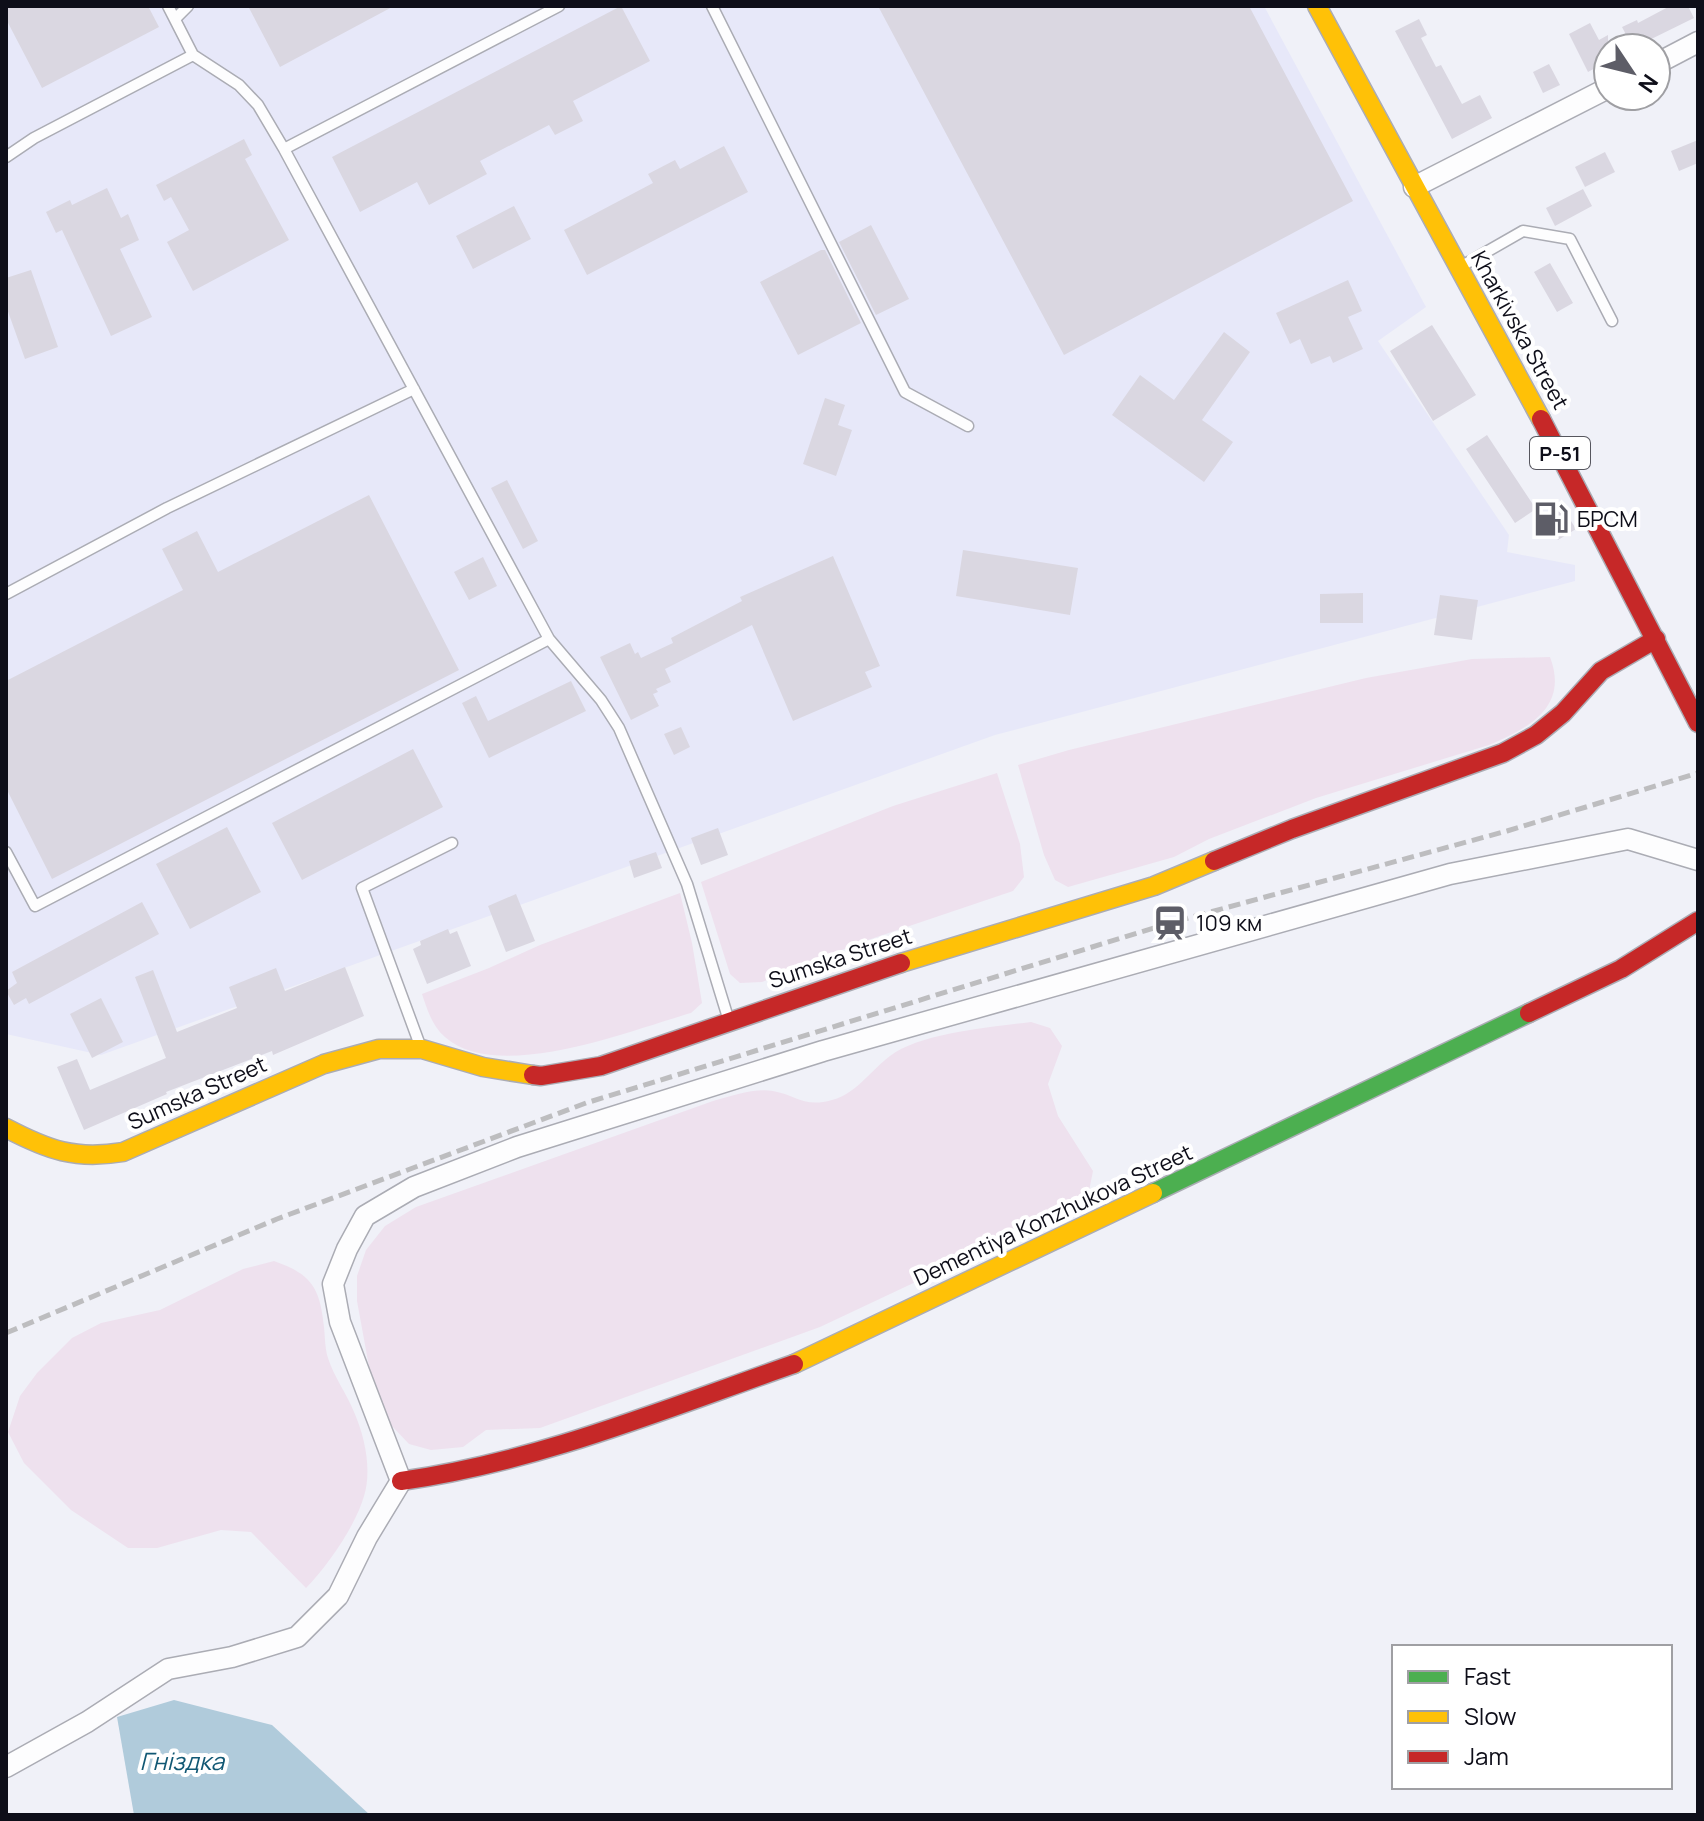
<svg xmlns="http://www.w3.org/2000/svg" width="1704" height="1821" font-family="Manrope,sans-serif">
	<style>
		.built { fill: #e7e8f9 }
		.green { fill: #eee1ee }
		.water { fill: #b0cbdb }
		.building { fill: #dad7e1 }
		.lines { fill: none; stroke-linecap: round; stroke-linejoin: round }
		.lane-casing { stroke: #abacb4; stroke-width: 13 }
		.street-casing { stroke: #abacb4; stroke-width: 23 }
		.fast-casing { stroke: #abacb4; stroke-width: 21 }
		.slow-casing { stroke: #abacb4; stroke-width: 21 }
		.jam-casing { stroke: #abacb4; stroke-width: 21 }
		.lane { stroke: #fdfdfe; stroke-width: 10 }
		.street { stroke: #fdfdfe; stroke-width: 20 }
		.fast { stroke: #4caf50; stroke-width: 18 }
		.slow { stroke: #ffc107; stroke-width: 18 }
		.jam { stroke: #c62828; stroke-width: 18 }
		.rail { stroke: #bdbdbf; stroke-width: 5; stroke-dasharray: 12 6; stroke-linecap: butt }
		.labels { text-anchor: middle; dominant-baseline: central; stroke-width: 8; stroke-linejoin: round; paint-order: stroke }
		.shield { fill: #fff; stroke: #56565e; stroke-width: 2 }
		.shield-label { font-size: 20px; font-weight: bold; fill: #0e0e19 }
		.street-label { font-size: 22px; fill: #0e0e19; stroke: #fff }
		.poi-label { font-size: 22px; fill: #0e0e19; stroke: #fff; text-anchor: start }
		.water-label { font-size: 24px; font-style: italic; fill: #115874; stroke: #fff }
	</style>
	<rect width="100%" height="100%" fill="#f0f1f8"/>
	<path class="built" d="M6,6h1258l162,301 -48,34 131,194 -2,17 68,13v16l-580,154 -894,320 -95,-21z"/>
	<path class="green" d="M1550,657c19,50 -21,71 -61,88l-173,53 -107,41 -35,18 -106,30 -13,-7 -11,-25 -26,-90 51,-15 297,-72 106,-19z
		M997,773l23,71 4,33 -11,14 -151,51 -100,40 -22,1 -10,-9 -29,-92 192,-76z
		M680,893l12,50 10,60 -11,10c-60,17 -193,71 -246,24 -13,-11 -18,-28 -23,-43l67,-26 51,-23z
		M1031,1022l19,6 12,18 -14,38 10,32 35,55 -4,20 -12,15 -257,121 -280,101 -54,2 -23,17 -32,3 -22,-6 -18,-19 -21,-53 -13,-71v-25l9,-26 19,-24 31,-19 297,-106c19,-5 41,-13 60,-10 23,4 31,17 59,9 24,-6 39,-30 58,-44 30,-23 103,-29 141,-34z
		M274,1261c37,13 46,26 50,66 1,10 1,22 4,31 6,19 19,36 26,54 11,25 18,58 10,84 -8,29 -37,71 -58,92l-55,-56 -30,-2 -64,18h-29l-57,-38 -47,-47 -16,-31 12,-36 17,-23 35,-35 29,-15 59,-13 83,-41z"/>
	<path class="water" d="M174,1700l98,25 98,90h-236l-17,-98z"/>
	<path class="building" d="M6,6h142l11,21 -117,61 -36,-69z
		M248,6h146l-114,61z
		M621,6l29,55 -77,40 10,20 -28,14 -6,-10 -69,36 7,13 -58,31 -12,-23 -57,30 -28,-55z
		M878,6h371l104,195 -289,154z
		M1670,6h18l6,12 -61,30 -11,-21 15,-7 1,3z
		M1419,19l8,16 -6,3 15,29 5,-2 21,39 18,-9 12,23 -40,21 -57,-108z
		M1590,23l9,17 9,-5v26l-20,11 -19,-38z
		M1549,64l11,21 -17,8 -10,-21z
		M244,139l8,16 -7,4 44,81 -96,51 -26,-49 22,-12 -18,-33 -7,4 -8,-16z
		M1698,140v23l-19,8 -8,-20z
		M724,146l24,46 -161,83 -23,-45 89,-47 -5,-9 27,-14 5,9z
		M1605,152l10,20 -30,15 -10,-20z
		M107,188l14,30 7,-4 11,26 -19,9 32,68 -41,19 -49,-106 -6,3 -10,-21 24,-12 2,5z
		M1583,189l9,17 -37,20 -9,-18z
		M514,206l17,33 -58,30 -17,-33z
		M871,225l38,74 -33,16 -37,-73z
		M821,250h4l36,73 -63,32 -38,-73z
		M1550,263l23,40 -16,9 -23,-40z
		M31,270l27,77 -33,12 -19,-53v-28z
		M1348,280l14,31 -14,6 15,32 -30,14 -3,-7 -19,8 -11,-25 -10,5 -14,-31z
		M1432,325l44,70 -43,26 -43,-70z
		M1224,332l26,20 -48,68 31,22 -29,40 -92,-67 28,-40 34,25z
		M825,398l20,7 -7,20 14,5 -16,46 -33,-12z
		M1487,435l49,74 -21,14 -49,-74z
		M507,480l31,61 -15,8 -32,-61z
		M369,495l90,175 -407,209 -46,-91v-107l177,-91 -21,-41 35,-18 21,41z
		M1561,505l15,24 -18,11 -15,-24z
		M963,550l115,18 -8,47 -114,-19z
		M833,556l47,110 -15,6 7,15 -79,34 -41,-96 -87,44 6,13 -15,7 2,3 -5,2 6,12 -28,14 -31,-63 30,-14 5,11 3,-2 3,6 32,-15 -2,-5 71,-37 -2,-4z
		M483,557l14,29 -28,14 -15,-28z
		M1363,593v30h-43v-29z
		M1440,595l38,5 -6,40 -38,-5z
		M571,681l15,30 -97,47 -27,-55 14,-7 12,25z
		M681,727l9,20 -16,8 -10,-21z
		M413,749l30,58 -141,73 -30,-57z
		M227,827l34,65 -71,37 -34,-65z
		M718,828l10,27 -27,10 -10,-27z
		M656,852l6,16 -28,10 -5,-17z
		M516,894l19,47 -29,11 -18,-46z
		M142,902l17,32 -130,70 -3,-6 -12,7 -8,-14 11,-8 -5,-11z
		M448,929l2,5 7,-3 14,35 -44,18 -14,-35 8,-4 -1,-4z
		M345,967l19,49 -91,39 -1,-4 -106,41 1,2 -83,36 -27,-63 20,-8 13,31 76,-32 -31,-81 18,-7 24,62 60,-24 -8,-21 47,-19 9,23z
		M101,998l22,44 -31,16 -22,-44z"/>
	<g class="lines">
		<g class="lane-casing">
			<path id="lane" d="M168,6l25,49 46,30 19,20 26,44
				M559,6l-275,143 265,490 52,61 18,28 68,156 42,137
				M712,6l193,386 63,34
				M175,19l13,-13
				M6,157l28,-19 159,-83
				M1460,267l63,-36 47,8 42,82
				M6,594l161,-86 247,-119
				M6,852l29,54 514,-267
				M421,1048l-59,-160 90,-45"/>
		</g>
		<g class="street-casing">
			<path id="street" d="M1656,64l42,-22
				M1414,187l194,-99
				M6,1767l81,-45 81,-53 64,-12 65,-20 41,-41 29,-59 34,-56 -61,-159 -7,-38 14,-35 18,-33 49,-29 103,-40 306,-96 627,-177 178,-35 70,21"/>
		</g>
		<g class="fast-casing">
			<path id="fast" d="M1153,1193l376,-180"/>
		</g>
		<g class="slow-casing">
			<path id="slow" d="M1317,6l224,413
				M901,963l253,-77 60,-25
				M6,1128c42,22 69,32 117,24l201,-88 55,-15h43l61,18 50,8
				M794,1364l359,-171"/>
		</g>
		<g class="jam-casing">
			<path id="jam" d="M1541,419l157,304
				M1214,861l78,-32 211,-76 33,-18 27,-22 38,-42 55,-32
				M1529,1013l92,-44 77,-48
				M533,1075l8,1 60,-10 300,-103
				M401,1481c136,-19 264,-72 393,-117"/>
		</g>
		<use href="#lane" class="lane"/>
		<use href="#street" class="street"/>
		<use href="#fast" class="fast"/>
		<use href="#slow" class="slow"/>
		<use href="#jam" class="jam"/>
		<path class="rail" d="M6,1333l271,-114 309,-116 584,-180 337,-92 191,-58"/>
	</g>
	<defs>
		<g id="fuel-bare" transform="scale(2.76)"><path d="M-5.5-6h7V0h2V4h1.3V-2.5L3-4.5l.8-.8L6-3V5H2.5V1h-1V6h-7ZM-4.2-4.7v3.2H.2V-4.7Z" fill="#5d5d67" stroke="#fff" stroke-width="2.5" paint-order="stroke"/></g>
		<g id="station-bare" transform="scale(2.76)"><path d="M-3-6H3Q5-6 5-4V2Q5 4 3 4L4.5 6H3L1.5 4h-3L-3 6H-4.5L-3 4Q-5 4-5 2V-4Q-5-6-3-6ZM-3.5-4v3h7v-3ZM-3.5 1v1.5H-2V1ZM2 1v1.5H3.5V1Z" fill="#5d5d67" stroke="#fff" stroke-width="2.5" paint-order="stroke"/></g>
	</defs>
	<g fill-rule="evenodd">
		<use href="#fuel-bare" x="1551" y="519"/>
		<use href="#station-bare" x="1170" y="923"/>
	</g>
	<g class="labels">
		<rect class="shield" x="1530" y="437" width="60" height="32" rx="6"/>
		<g class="shield-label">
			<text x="1560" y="453">Р-51</text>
		</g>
		<g class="street-label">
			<text transform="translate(1520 330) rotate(61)">Kharkivska Street</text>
			<text transform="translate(840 958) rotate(-18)">Sumska Street</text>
			<text transform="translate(197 1093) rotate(-24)">Sumska Street</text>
			<text transform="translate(1053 1215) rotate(-25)">Dementiya Konzhukova Street</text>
		</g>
		<g class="poi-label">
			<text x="1577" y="519">БРСМ</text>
			<text x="1196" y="923">109 км</text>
		</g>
		<g class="water-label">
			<text x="182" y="1760">Гніздка</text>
		</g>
	</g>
	<rect width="1704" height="1821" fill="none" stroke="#0e0e19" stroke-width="16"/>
	<rect x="1392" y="1645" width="280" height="144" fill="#ffffff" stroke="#9f9fa3" stroke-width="2"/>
	<rect x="1408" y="1671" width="40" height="12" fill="#4caf50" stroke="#9f9fa3" stroke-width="2"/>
	<text x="1464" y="1685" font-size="24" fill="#0e0e19">Fast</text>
	<rect x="1408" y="1711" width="40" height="12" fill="#ffc107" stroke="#9f9fa3" stroke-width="2"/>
	<text x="1464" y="1725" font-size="24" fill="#0e0e19">Slow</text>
	<rect x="1408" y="1751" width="40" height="12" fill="#c62828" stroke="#9f9fa3" stroke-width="2"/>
	<text x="1464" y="1765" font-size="24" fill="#0e0e19">Jam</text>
	<g transform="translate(1632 72) rotate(125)"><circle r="38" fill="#ffffff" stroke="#9f9fa3" stroke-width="2"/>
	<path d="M0-6L14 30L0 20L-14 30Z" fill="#5d5d67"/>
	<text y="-12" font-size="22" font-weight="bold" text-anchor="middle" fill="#0e0e19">N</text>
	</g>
</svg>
